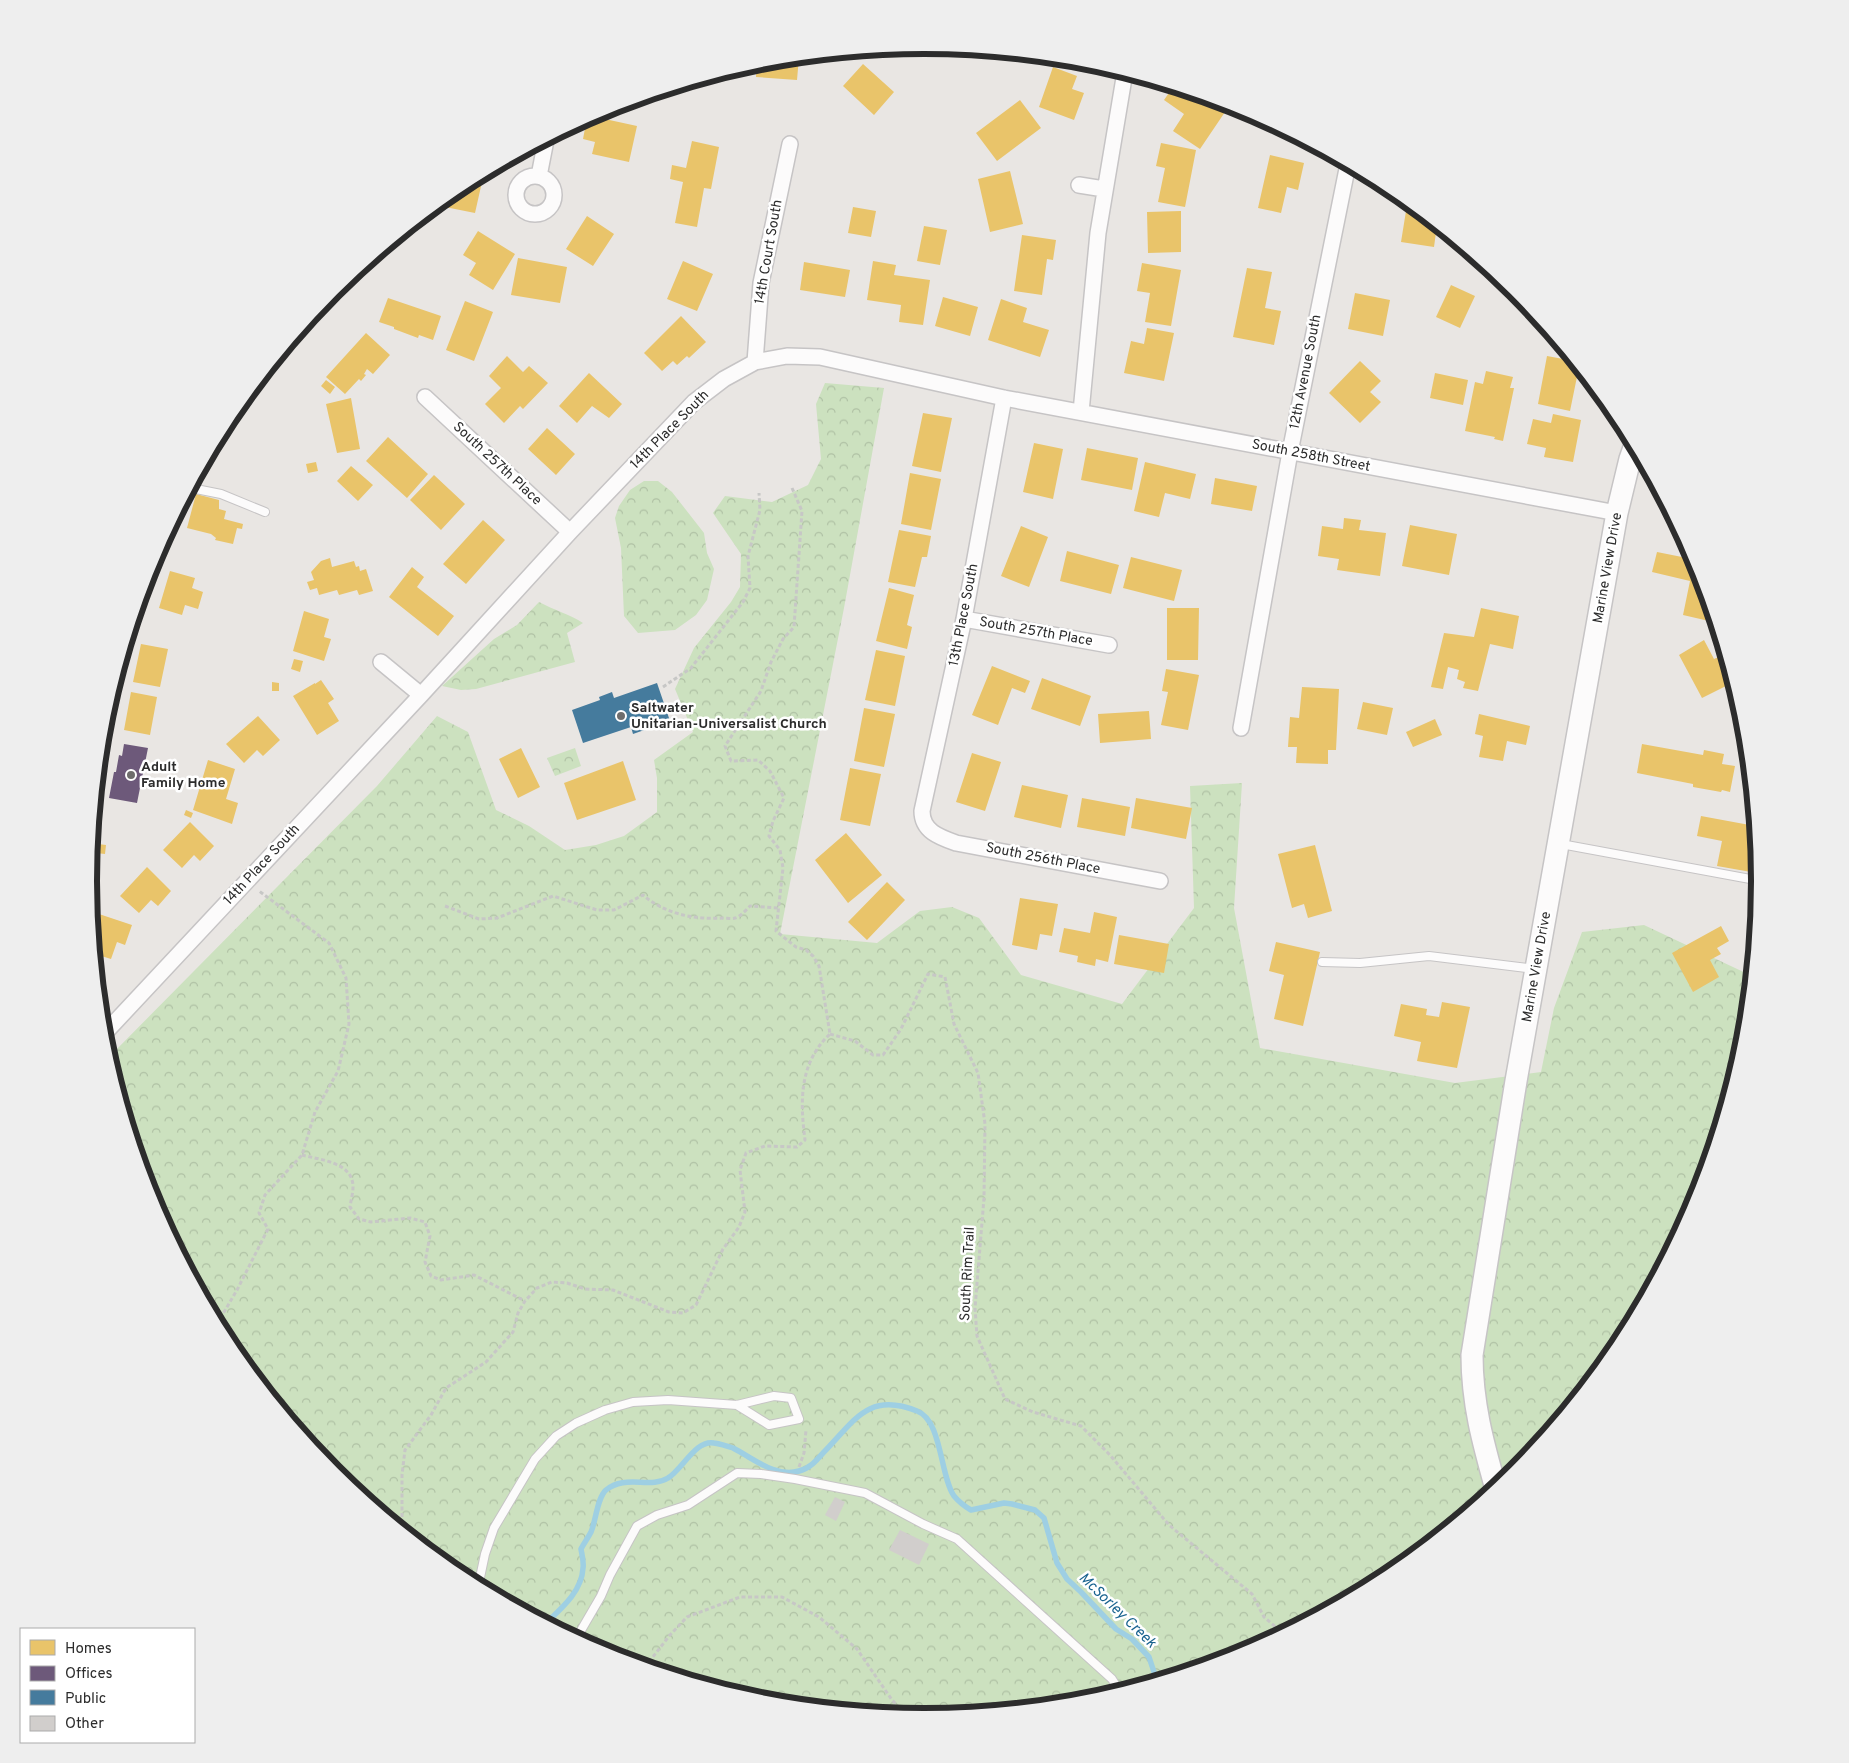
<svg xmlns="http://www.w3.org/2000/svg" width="1849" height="1763" font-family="Overpass,sans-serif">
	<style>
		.forest { fill: url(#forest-crowns) }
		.homes { fill: #e9c46a }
		.offices { fill: #6d597a }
		.public { fill: #457b9d }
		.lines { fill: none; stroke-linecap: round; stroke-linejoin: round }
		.stream { stroke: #9ecfe3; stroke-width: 5.5 }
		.building { fill: #d1cecc }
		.lane-casing { stroke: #c6c4c5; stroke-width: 10 }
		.street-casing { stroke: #c6c4c5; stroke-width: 18 }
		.secondary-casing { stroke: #c6c4c5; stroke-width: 24 }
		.path { stroke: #c7c7c6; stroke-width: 3; stroke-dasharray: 4 2.5; stroke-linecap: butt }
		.lane { stroke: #fcfbfb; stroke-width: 8 }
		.street { stroke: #fcfbfb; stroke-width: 15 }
		.secondary { stroke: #fcfbfb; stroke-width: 21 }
		.poi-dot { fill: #6e6d6c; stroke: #fff; stroke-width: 2 }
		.labels { text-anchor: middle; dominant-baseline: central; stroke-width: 5; stroke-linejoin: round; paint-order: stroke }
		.street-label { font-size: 14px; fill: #2c2c2c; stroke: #fff }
		.poi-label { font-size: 14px; font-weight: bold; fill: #2c2c2c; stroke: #fff; text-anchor: start }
		.water-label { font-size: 15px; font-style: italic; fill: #1b6490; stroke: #fff }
		.rim { fill: none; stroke: #2c2c2c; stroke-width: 6 }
	</style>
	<defs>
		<pattern id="forest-crowns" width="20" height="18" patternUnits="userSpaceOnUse" patternTransform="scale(1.25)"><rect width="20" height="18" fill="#cce1bf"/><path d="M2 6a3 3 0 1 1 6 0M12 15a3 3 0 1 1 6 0" fill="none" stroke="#afc1a4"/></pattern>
	</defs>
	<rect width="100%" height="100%" fill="#e9e6e3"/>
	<path class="forest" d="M825,383l59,5 -40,220 -64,326 97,9 43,-32 32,-4 27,11 42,57 101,29 72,-96 -4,-122 52,-3 -8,125 26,140 195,35 86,-11 13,-64 28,-76 62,-7 108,51 -7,69 -48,157 -77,144 -104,127 -127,104 -145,77 -157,48 -163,16 -163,-16 -157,-48 -144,-77 -127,-104 -104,-127 -77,-145 -44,-143 269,-272 60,-70 31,16 28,78 33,16 36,24 31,-5 28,-9 33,-24v-34l-3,-18 39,-28 -18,-43 19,-41 37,-46 9,-15 1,-33 -28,-41 12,-17 47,6 36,-17 13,-26 -5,-55z
		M644,481h14l14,11 32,41 3,20 7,16 -7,31 -11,15 -21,15 -37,3 -14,-17 -3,-68 -6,-30 4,-12 11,-16z
		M539,602c15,8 30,12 44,21l-16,10 8,29 -99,27 -15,1 -19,-4 52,-47 23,-14z
		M575,748l6,18 -26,10 -8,-18z"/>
	<path class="homes" d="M799,57l-2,23 -41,-3 1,-15z
		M1063,59l25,2 -2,7z
		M863,64l31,28 -20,23 -31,-29z
		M1053,67l24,9 -5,13 12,4 -10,27 -35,-13z
		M1173,87l26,8 26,17 -25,37 -27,-18 11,-17 -20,-14z
		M1020,100l21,28 -44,33 -21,-28z
		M630,101l-2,9 -16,-4z
		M591,116l46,10 -8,36 -37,-8 3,-12 -12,-3 4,-21z
		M692,141l27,6 -8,42 -7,-1 -7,39 -22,-4 8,-41 -13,-3 2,-14 14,3z
		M1161,143l35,7 -11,57 -27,-5 7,-34 -9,-2z
		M1270,155l34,8 -6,27 -11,-3 -6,26 -23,-5z
		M1010,171l13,53 -33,8 -12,-53z
		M484,173l-9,40 -35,-7 1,-5 19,-15z
		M853,207l23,4 -5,26 -23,-4z
		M1181,211v41l-33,1 -1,-41z
		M1406,211l17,2 14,12 -3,22 -33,-5z
		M587,216l27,18 -21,32 -27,-17z
		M924,226l23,4 -7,35 -23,-4z
		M478,231l37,23 -22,36 -24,-15 7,-12 -13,-8z
		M1022,235l34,5 -3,20 -6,-1 -5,36 -28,-4z
		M518,258l49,9 -7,36 -49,-8z
		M683,261l30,13 -16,37 -30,-12z
		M873,261l23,4 -2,10 36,5 -7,45 -24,-3 2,-17 -34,-5z
		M804,262l46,8 -5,27 -45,-7z
		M1142,263l39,7 -10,56 -26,-4 5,-29 -13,-2z
		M1247,268l25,4 -7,36 16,3 -7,34 -41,-8z
		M1451,285l24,11 -15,32 -24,-11z
		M1355,293l35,7 -7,36 -35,-7z
		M943,297l35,10 -8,29 -35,-10z
		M388,298l53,18 -8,24 -14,-5 -1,3 -24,-9v-2l-15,-5z
		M1001,299l26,9 -4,14 26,8 -9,27 -52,-17z
		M465,301l28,11 -19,49 -28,-11z
		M681,316l25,26 -17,16 -2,-2 -10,9 -4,-4 -11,10 -18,-18z
		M1147,328l27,5 -10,48 -40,-8 7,-32 13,3z
		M366,333l24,22 -17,19 -6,-5 -3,5 2,1 -5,6 -2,-2 -14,15 -19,-17z
		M507,356l16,16 6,-6 19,17 -25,26 -3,-3 -16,17 -19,-19 16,-16 -12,-12z
		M1547,356l27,5 5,6 -9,44 -32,-7z
		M1360,361l21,20 -11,11 11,10 -21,21 -31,-30z
		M1486,371l27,6 -3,11h4l-11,53 -9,-2 1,-2 -30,-6 10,-49 8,2z
		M589,373l33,31 -13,14 -17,-12 -15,17 -18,-17z
		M1435,373l33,7 -5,25 -33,-7z
		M326,380l9,7 -5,7 -9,-8z
		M351,398l9,51 -23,4 -11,-49z
		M233,412l-4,17 -6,-2 6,-10z
		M923,413l29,5 -11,54 -29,-6z
		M1553,414l28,6 -8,42 -29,-5 2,-9 -19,-4 6,-25 18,4z
		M547,428l28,26 -19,21 -28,-26z
		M388,437l40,37 -21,24 -41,-37z
		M217,440h2l-2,9 -5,-1z
		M1034,443l29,6 -10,50 -30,-7z
		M1087,448l51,10 -6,32 -51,-10z
		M316,462l2,9 -10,2 -2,-9z
		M1145,462l51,12 -6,25 -25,-6 -6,24 -25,-6z
		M351,466l22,19 -15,16 -21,-20z
		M910,473l31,6 -10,51 -30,-6z
		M434,475l31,29 -24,26 -31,-30z
		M1215,478l42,8 -5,25 -41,-7z
		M196,494l23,6v9l7,2 -2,8 19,5 -1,5 -5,-1 -4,16 -18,-4 1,-2 -5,-4 -24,-6z
		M1344,518l17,2 -2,10 27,3 -6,43 -43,-6 2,-11 -21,-3 4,-30 21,3z
		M483,520l22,20 -39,44 -23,-20z
		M1410,525l47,9 -8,41 -47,-9z
		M1021,526l27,11 -19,50 -28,-11z
		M899,530l32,6 -4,21h-5l-7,30 -27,-5z
		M1067,551l52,14 -8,29 -51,-13z
		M1657,552l40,8 15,49 -3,12 -26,-6 7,-34 -38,-9z
		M1131,557l51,13 -8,31 -51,-13z
		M330,558l2,9 22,-6 2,6 3,-1 1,5 6,-2 7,22 -14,4 -2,-5 -18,5 -2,-5 -18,5 -2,-7 -7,2 -3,-8 7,-2 -3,-8 10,-11z
		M412,567l12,10 -7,10 37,29 -16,20 -49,-39z
		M170,571l25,7 -3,10 11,4 -5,17 -13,-4 -3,10 -23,-7z
		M889,588l25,7 -7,30 5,2 -5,22 -31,-8z
		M1167,608h32l-1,52h-31z
		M1481,608l38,8 -6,33 -23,-5 -12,47 -15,-3 2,-6 -8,-3 2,-9 -11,-3 -5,22 -12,-2 13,-54 30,4z
		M304,611l25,8 -5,18 7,2 -7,22 -31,-10z
		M1704,640l10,19 11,-5 9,28 -32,16 -23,-43z
		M141,644l27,5 -8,38 -27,-5z
		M876,650l29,6 -10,50 -30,-6z
		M294,659l9,2 -3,11 -9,-3z
		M992,666l38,15 -5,12 -13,-5 -14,37 -26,-10z
		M1166,669l33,6 -11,55 -27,-5 7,-33 -6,-1z
		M1042,678l49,18 -11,30 -49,-17z
		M321,680l13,19 -6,4 11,18 -22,14 -24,-39 22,-13v1z
		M272,682l7,1v8h-7z
		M1302,687l37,2 -3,61h-8v14l-32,-1 1,-16h-9l2,-30 9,1z
		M131,692l26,5 -7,38 -26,-5z
		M1363,702l30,6 -6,27 -30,-6z
		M864,708l31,6 -11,53 -30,-6z
		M1149,711l2,28 -51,4 -2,-29z
		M1479,714l51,12 -4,19 -19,-4 -4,20 -24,-4 4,-21 -8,-2z
		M258,716l22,24 -17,16 -6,-6 -13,13 -18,-19z
		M1435,719l7,16 -29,12 -7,-15z
		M1642,744l61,11 1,-5 20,4 -2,10 13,2 -5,26 -8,-2 -1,2 -28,-5v-3l-56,-11z
		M521,748l19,39 -22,11 -19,-39z
		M972,753l29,9 -16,49 -29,-9z
		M208,760l27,9 -9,30 12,4 -6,21 -39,-14z
		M623,761l13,39 -59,20 -13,-37z
		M850,768l31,6 -11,52 -30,-6z
		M1022,785l46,10 -7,33 -47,-11z
		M1082,798l48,9 -5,29 -48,-9z
		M1136,798l56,10 -6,31 -55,-11z
		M186,810l7,3 -2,5 -7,-3z
		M1701,816l54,10 2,16 -6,30 -34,-6 5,-25 -25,-5z
		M190,822l24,24 -14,15 -6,-6 -12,13 -19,-18z
		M846,833l36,42 -34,28 -33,-43z
		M98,844l8,1 -1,9 -9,-1z
		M1315,845l17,66 -24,7 -4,-14 -12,4 -14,-54z
		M147,867l24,24 -13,15 -7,-6 -12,13 -19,-17z
		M89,869h3l-1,12h-3z
		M887,882l18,18 -38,40 -19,-18z
		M1020,898l38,6 -6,32 -12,-2 -3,16 -25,-5z
		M1094,912l23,5 -9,45 -12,-3 -1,7 -18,-4 1,-6 -19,-4 5,-24 26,5z
		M99,914l33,11 -7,20 -8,-3 -6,17 -16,-5 -2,-21z
		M1721,926l8,15 -12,7 4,6 -11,6 9,17 -26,15 -21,-39z
		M1119,935l50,9 -5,29 -50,-9z
		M1276,942l44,10 -17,74 -29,-7 10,-44 -15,-4z
		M1442,1002l28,5 -13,61 -40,-7 4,-19 -27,-6 7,-32 26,5 -1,6 13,2z"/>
	<path class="offices" d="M124,744l24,4 -11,55 -28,-5 5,-26h2l3,-17 3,1z"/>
	<path class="public" d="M657,683l13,38 -37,13 -2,-7 -48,16 -11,-33 28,-10 -1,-3 13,-5 2,6z"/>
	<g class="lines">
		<path class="stream" d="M546,1623c16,-15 36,-32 37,-55 1,-6 -1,-13 -2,-19 3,-6 7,-11 10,-17 5,-11 6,-34 15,-42 19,-16 44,-1 62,-12 14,-8 28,-39 46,-35 6,1 13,3 19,5 20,10 42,30 66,23 11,-3 17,-10 24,-18 31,-31 44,-62 94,-42 25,9 23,65 37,85 5,6 10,10 17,14l33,-7 8,1 23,6 9,8 13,45 10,16 14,13 35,37 16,10 17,18 8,24"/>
	</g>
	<path class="building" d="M835,1497l10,5 -9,19 -11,-6z
		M900,1530l29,14 -10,21 -30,-15z"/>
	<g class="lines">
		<g class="lane-casing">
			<path id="lane" d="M191,488l30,6 44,18
				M1561,844l200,37
				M1322,962l38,1 69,-7 106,13
				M478,1587l7,-33 9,-26 41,-69 21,-23 20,-13 29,-13 28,-8 35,-2 69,5 37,-9 17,2 8,21 -30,6 -32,-20
				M576,1639l25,-43 9,-21 27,-49 20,-11 31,-10 49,-32 24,1 34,5 70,14 58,31 34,15 155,140 8,13"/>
		</g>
		<g class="street-casing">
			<path id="street" d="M516 195a19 19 0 1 1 38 0a19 19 0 1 1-38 0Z
				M539,176l7,-36
				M1079,185l25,4
				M755,362l6,-79 29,-139
				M425,397l145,135
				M1004,398l-40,221 -42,192c0,20 17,26 34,32l204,38
				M1081,412l17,-179 27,-161
				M964,619l145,26
				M381,662l40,33
				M1241,728l49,-276 58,-288
				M103,1035l318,-340 149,-163 124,-130 30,-23 31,-17 32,-6 33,1 184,41 613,115"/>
		</g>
		<g class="secondary-casing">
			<path id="secondary" d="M1496,1489c-13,-46 -24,-86 -24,-134l44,-274 101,-568 13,-54 5,-14"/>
		</g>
		<path class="path" d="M792,488l10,23 -8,116 -11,12 -12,23 -10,29 -36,55 6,15 27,-1 12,11 14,27 -11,23 -4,15 11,14 3,18 -7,63 20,16 10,3 7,6 6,10 11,68
			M663,687l28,-19 52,-66 7,-14 -2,-32 12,-46 -1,-17
			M445,906l34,13 18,-1 56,-22 44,14h17l29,-15c22,19 52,25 80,23 4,0 9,1 12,0 5,-1 11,-8 15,-12l29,2
			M830,1034l25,7 18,14h10l18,-26 27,-55 17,3 9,47 24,49 7,51 -1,74 -9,110 2,28 28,63 28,13 48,14 29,29 59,70 83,69 12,23 20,17
			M302,1155c18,5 51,7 51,32 0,6 -2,13 -3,20l9,12 12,3 39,-4 15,4 5,14 -5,26 6,14 10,4 33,-5 51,26
			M217,1324l20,-34 31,-61 -9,-16 6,-18 37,-40 13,-43 23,-41 11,-47 -3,-46 -17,-35 -70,-52
			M799,1467l5,-14 2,-23
			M402,1530v-55l3,-25 26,-35 15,-27 40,-26 27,-30 5,-19 7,-12 12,-13 15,-6 15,1 18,6 28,1 56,22 14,1 13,-8 27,-56 16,-22 6,-15 -5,-42 6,-17 19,-7 32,1 8,-7c-5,-39 -6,-77 25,-106
			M645,1667l25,-32 17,-18 53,-20h42l37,20 38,32 35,51 16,16"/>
		<use href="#lane" class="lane"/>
		<use href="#street" class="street"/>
		<use href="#secondary" class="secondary"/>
	</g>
	<g class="poi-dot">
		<circle cx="621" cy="716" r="5"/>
		<circle cx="131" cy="775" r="5"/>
	</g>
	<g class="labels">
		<g class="street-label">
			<text transform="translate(769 252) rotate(-80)">14th Court South</text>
			<text transform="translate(1306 372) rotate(-79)">12th Avenue South</text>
			<text transform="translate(670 430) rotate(-45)">14th Place South</text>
			<text transform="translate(1311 456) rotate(11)">South 258th Street</text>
			<text transform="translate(497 464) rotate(43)">South 257th Place</text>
			<text transform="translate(1608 568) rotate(-80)">Marine View Drive</text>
			<text transform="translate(964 615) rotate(-79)">13th Place South</text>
			<text transform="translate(1036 632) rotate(10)">South 257th Place</text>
			<text transform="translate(1043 859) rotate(11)">South 256th Place</text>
			<text transform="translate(262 865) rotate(-47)">14th Place South</text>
			<text transform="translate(1537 967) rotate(-80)">Marine View Drive</text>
			<text transform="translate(968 1274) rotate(-87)">South Rim Trail</text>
		</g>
		<g class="poi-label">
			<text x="631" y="708">Saltwater<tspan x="631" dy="16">Unitarian-Universalist Church</tspan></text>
			<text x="141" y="767">Adult<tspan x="141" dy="16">Family Home</tspan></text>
		</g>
		<g class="water-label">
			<text transform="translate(1117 1611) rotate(44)">McSorley Creek</text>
		</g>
	</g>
	<path d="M0 0H1849V1763H0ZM97 881a827 827 0 1 1 1654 0a827 827 0 1 1-1654 0Z" fill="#eee" fill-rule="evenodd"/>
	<path class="rim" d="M97 881a827 827 0 1 1 1654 0a827 827 0 1 1-1654 0Z"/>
	<rect x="20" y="1628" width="175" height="115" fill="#ffffff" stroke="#ababab"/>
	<rect x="30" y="1640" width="25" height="15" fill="#e9c46a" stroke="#ababab"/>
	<text x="65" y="1653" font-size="15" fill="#2c2c2c">Homes</text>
	<rect x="30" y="1666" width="25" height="15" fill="#6d597a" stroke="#ababab"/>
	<text x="65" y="1678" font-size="15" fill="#2c2c2c">Offices</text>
	<rect x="30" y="1690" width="25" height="15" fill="#457b9d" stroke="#ababab"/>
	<text x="65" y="1703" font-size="15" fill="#2c2c2c">Public</text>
	<rect x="30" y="1716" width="25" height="15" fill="#d1cecc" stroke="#ababab"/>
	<text x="65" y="1728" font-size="15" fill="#2c2c2c">Other</text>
</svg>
